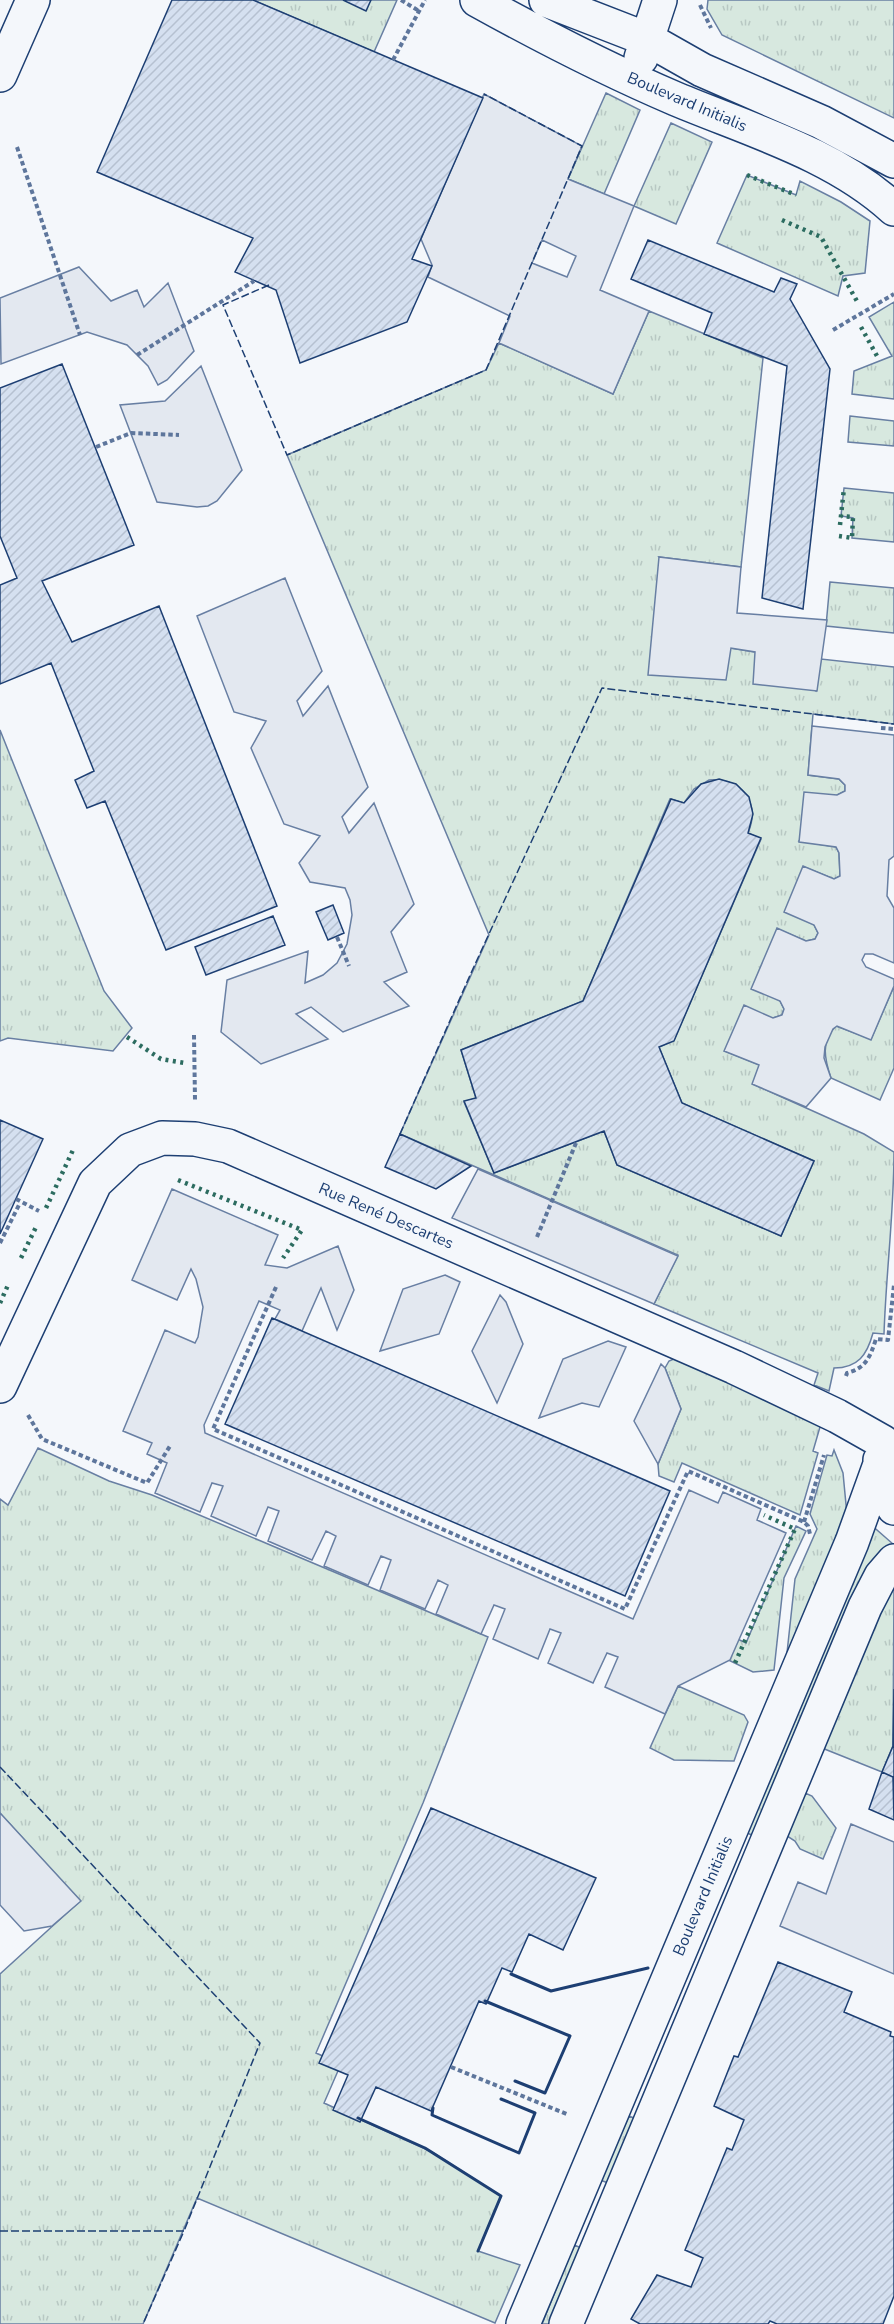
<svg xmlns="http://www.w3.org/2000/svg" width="894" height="2324" font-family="'Nunito Sans',sans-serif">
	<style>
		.grass { fill: url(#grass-tufts); stroke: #687fa3; stroke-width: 1.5; fill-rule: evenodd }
		.parking { fill: #e3e8f0; stroke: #687fa3; stroke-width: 1.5; fill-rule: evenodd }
		.building { fill: url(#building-hatch); stroke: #1d3f73; stroke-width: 1.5 }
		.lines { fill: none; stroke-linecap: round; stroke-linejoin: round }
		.street-casing { stroke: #1d3f73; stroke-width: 36 }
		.path { stroke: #5e769c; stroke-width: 4; stroke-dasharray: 4.5 3; stroke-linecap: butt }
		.street { stroke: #f4f7fb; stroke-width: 33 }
		.hedge { stroke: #2c6c60; stroke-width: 4.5; stroke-dasharray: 3 4.5; stroke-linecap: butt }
		.fence { stroke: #1d3f73; stroke-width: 1.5; stroke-dasharray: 8 3; stroke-linecap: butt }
		.wall { stroke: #1d3f73; stroke-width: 3 }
		.labels { text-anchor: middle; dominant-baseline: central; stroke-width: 4.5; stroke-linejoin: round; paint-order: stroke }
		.street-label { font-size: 16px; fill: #1d3f73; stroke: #f4f7fb }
	</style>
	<defs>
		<pattern id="grass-tufts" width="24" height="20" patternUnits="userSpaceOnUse" patternTransform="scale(1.5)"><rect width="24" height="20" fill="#d7e8df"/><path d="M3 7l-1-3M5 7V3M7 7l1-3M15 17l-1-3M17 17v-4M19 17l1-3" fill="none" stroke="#b8c8c3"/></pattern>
		<pattern id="building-hatch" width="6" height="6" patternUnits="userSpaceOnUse" patternTransform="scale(1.5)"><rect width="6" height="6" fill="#d5e0f0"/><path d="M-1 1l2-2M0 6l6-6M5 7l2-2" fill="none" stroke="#b6c1d1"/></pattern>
	</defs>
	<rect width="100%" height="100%" fill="#f4f7fb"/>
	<path class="grass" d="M253,0h144l-23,52z
		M708,0h186v118l-172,-83 -15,-26z
		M606,93l34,17 -36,84 -36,-15z
		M671,123l41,19 -36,82 -42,-18z
		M747,175l49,20 4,-14 41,21 29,19 -5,52 -22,3 -5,20 -121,-53z
		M894,302v97l-42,-5 2,-23 38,-15 -23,-39z
		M649,311l114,47 -22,209 -82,-10 71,91 25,4 61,39 5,-32 73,8v57l-81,-10 -5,61 31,4 6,6v6l-8,4 -38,46 37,6 3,6 1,23 -6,3 -30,-12 10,58 4,8 -3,6 -9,2 -29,-12 3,72 4,8 -2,6 -9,3 -48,33 35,14 -7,19 111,50 30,18c0,61 -8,121 -10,182l-11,-1c-6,22 -15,35 -39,35l-5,23 -15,-6 4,-12 -164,-69 24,-49 -278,-121 89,-199 -202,-480 199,-85 13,-27 114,51zM709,780c32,-2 52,22 39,53l13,6 -87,201 -15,7 23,56 132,58 -33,75 -164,-71 -13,-34 -110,42 -30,-71 12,-4 -15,-48 122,-49 87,-202 14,4 10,-14z
		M850,416l44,5v25l-46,-4z
		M844,488l50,5v49l-42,-4 1,-20 -12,-2z
		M830,582l64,6v45l-68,-7z
		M0,730l104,261 28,37 -19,23 -105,-13 -8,3z
		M894,986v82l-14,32 -49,-22c-6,-18 -11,-37 5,-52l35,13z
		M676,1358l137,62 7,7 -7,24 5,2 -18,62 -118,-52 -8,19 -15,-6 -1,-12 23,-55 -16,-41 4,-7z
		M38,1448l71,33 43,14 336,142 -65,166 -107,250 25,11 -17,39 108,49 69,44 -23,55 42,14 -25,58 -298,-125 -54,126h-143v-350l80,-73 -80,-88v-314l8,6z
		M834,1450l9,23 4,42 -61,147 9,-83 22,-50 -7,-15 17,-59 5,1z
		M869,1523l24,21 -14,10 -123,283 -13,-6z
		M796,1526l10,5 -22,47 -10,92 -21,2 -37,-18 -6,-28 36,17z
		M894,1588l-1,158 -11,26 -60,-24 51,-127z
		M678,1686l66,29 4,7 -14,39 -60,-1 -24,-12z
		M805,1793l7,3 24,32 -13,31 -23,-10 -5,-8 -8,-5z
		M629,2116l12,5 -27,64 -14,-5z
		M574,2245l15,6 -32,73h-15z"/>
	<path class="parking" d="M484,94l98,52 -14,33 66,27 -34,84 49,21 -36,83 -114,-51 11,-27 -82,-39 4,-12 -11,-26zM542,240l34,16 -9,21 -35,-14z
		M79,267l32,34 26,-11 7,17 24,-24 26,68 -27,29 -9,5 -10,-19 -21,-21 -40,-13 -86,32 -1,-66z
		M201,366l41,104 -25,31 -9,5 -11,1 -40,-5 -37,-97 45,-4z
		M659,557l82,10 -4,46 90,7 -10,71 -64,-7 2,-32 -24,-4 -5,32 -78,-5z
		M285,578l37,93 -25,30 6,15 25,-30 40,101 -26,30 7,16 25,-30 40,101 -23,28 16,40 -23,10 25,24 -66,26 -32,-25 -15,7 32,25 -67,25 -40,-32 6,-52 81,-29 -3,32 18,-8 14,-12 10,-19 5,-29 -2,-15 -5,-12 -35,-6 -11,-19 21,-27 -36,-12 -33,-76 15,-27 -32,-9 -37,-96z
		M812,726l82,9v121l-5,4 -2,36 7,12v55l-21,-9h-8l-3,6 4,7 28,12v7l-23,54 -34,-14 -4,3 -8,18 -1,11 7,20 -25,29 -54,-23 7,-19 -35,-14 20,-46 29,13 9,-3 2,-6 -4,-8 -29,-12 26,-61 29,13 9,-2 3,-6 -4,-8 -30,-13 19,-46 31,13 6,-3 -1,-23 -3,-6 -37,-5 5,-50 33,3 8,-4v-6l-6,-6 -31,-4z
		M478,1169l200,87 -24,48 -202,-86z
		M172,1189l106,46 -13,30 22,3 51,-22 16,44 -17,40 -16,-42 -19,43 -27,-12 5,-9 -21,-9 -55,124 1,8 428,186 56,-129 29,13 5,-11 38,17 -4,11 29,13 -56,127 -52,26 -13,28 -60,-27 13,-30 -11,-4 -14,30 -45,-20 13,-30 -11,-4 -12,30 -45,-20 12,-30 -11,-4 -13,29 -45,-20 12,-29 -10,-5 -13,29 -45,-19 11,-30 -10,-4 -13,29 -44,-19 12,-30 -10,-5 -14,29 -44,-19 11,-30 -11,-4 -12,29 -45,-20 12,-30 -11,-3 -12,29 -45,-19 12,-30 -20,-9 5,-11 -29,-12 42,-101 30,13 3,-6 5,-30 -7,-28 -5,-10 -14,31 -45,-20z
		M445,1275l15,7 -21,52 -59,17 23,-62z
		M500,1295l6,7 17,42 -26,59 -25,-52z
		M608,1341l18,6 -27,60 -17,-4 -43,15 24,-59z
		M661,1364l4,4 16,41 -23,55 -24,-43z
		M0,1813l81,88 -29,25 -28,5 -24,-26z
		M851,1824l43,18v132l-114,-48 18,-44 28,12z"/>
	<path class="building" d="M172,0h81l230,98 -71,161 20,7 -25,56 -107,41 -24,-73 -41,-18 18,-34 -156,-66z
		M343,0h28l-5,11z
		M648,240l126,52 7,-14 16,6 -7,15 40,70 -27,240 -41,-11 25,-232 -83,-32 8,-21 -81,-34z
		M62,364l72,181 -92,36 30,61 87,-36 118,300 -111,44 -61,-149 -18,7 -12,-28 19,-9 -43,-108 -51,21v-99l17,-7 -17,-42v-148z
		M719,779l17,5 13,13 4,17 -5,19 13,5 -87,203 -15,6 23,56 132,58 -33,75 -164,-71 -13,-34 -110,42 -30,-72 12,-3 -15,-48 122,-49 88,-202 13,4 17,-19z
		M333,905l11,28 -16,7 -12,-28z
		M273,916l12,29 -79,30 -11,-28z
		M0,1120l43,19 -43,95z
		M400,1134l71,32 -35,23 -51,-22z
		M272,1318l398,173 -45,105 -400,-172z
		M894,1689v105l-1,-17 -11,-5 11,-26z
		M882,1772l11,5 1,43 -25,-11z
		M431,1808l165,70 -33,72 -34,-16 -17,38 -10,-4 -16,36 -7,-3 -48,110 -55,-24 -16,35 -27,-12 15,-35 -29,-12z
		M778,1962l74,30 -8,20 47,20 -1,4 4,1v259l-11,28h-106l-7,-3 -2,3h-128l-9,-5 26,-44 34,12 12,-29 -18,-8 42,-102 5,2 12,-30 -30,-14 20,-50 4,1z"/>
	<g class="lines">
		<g class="street-casing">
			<path id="street" d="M477,0c65,36 131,70 199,99 74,31 158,55 218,110
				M546,0l103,40 53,30 119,52 73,39
				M641,58l19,-58
				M0,75l33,-75
				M0,1386l95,-203 35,-33 32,-12 33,1 33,7 506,221 103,49 46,26
				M880,1460l2,27 12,21
				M523,2324l329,-782 27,-75
				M566,2324l299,-717 16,-31 13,-15"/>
		</g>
		<path class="path" d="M401,0l18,11
			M700,5l11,23
			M393,60l32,-60
			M17,147l63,188
			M833,330l61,-36
			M137,355l117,-74
			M96,447l35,-14 48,2
			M881,728l13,1
			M337,937l12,29
			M194,1035l1,65
			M16,1199l23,12
			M537,1237l39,-94
			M0,1243l20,-40
			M276,1287l-63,142 412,180 63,-138 116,51 4,4 2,8
			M846,1376l1,-3c19,-5 23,-16 29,-34l12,1 6,-55
			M28,1415l14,24 105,44 23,-37
			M804,1522l20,-67
			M451,2067l118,48"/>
		<use href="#street" class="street"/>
		<path class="hedge" d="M747,175l49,20
			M782,220l39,17 37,66
			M861,327l16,29
			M840,525l4,-37
			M839,536l13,2 1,-21 -12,-1
			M127,1037l34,22 24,4
			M178,1180l124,50 -19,28
			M46,1208l27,-58
			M21,1258l16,-33
			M0,1303l8,-18
			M735,1663l60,-134 -31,-14"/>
		<path class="fence" d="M269,285l-46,20 64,150 199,-85 96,-224 -98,-52
			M400,1134l71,-161 131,-285 292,36
			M0,1767l260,276 -76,188
			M0,2231h184l-41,93"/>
		<path class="wall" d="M511,1974l40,17 97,-23
			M485,2001l85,35 -25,57 -30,-12
			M433,2108l-1,7 87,38 16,-40 -34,-14
			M358,2118l67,30 76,48 -23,55"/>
	</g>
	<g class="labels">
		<g class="street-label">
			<text transform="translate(687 102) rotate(23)">Boulevard Initialis</text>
			<text transform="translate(386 1216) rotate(23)">Rue René Descartes</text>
			<text transform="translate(703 1896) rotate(-67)">Boulevard Initialis</text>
		</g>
	</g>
</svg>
